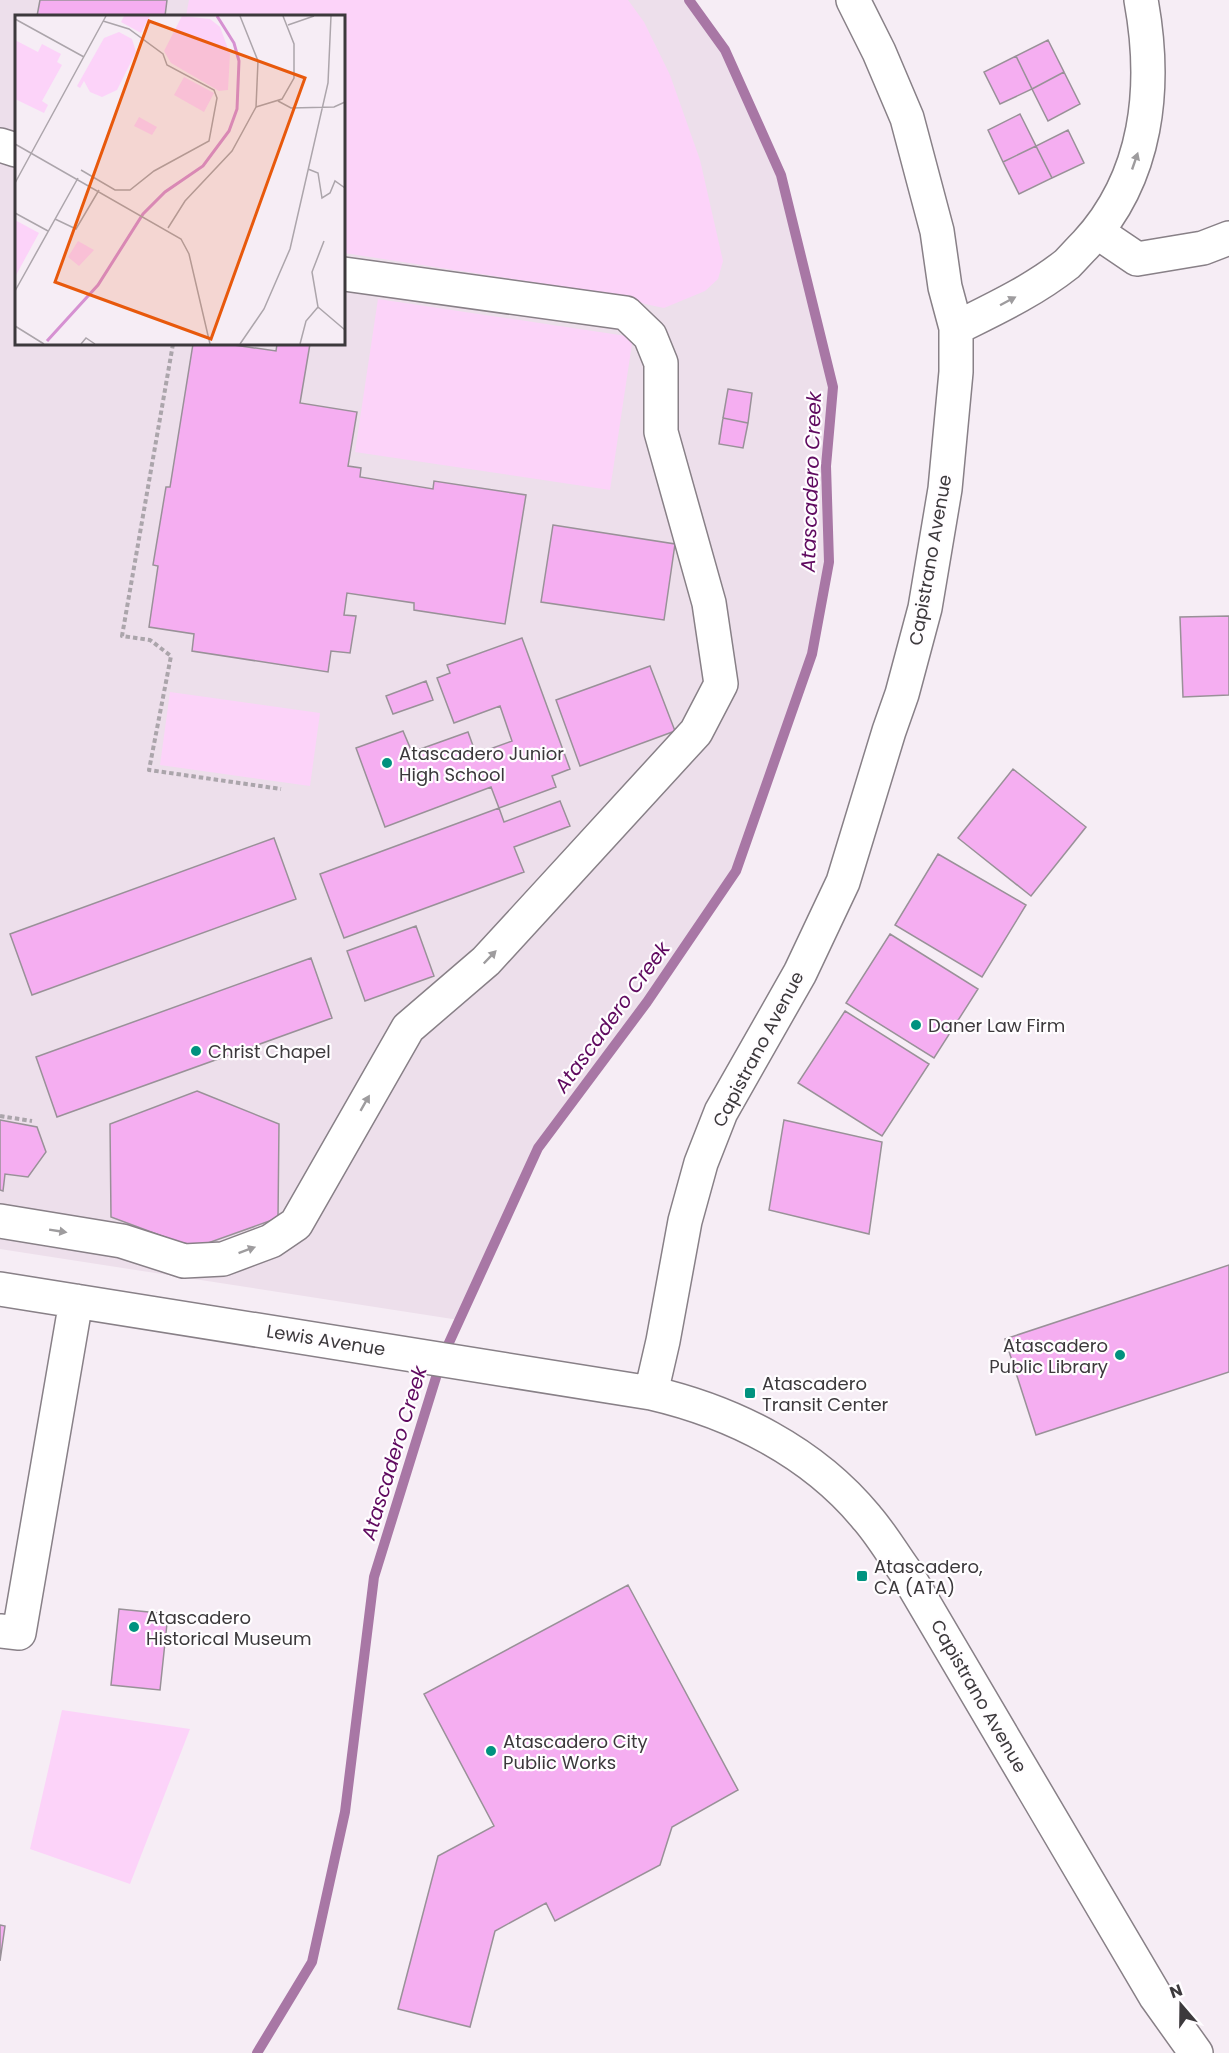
<svg xmlns="http://www.w3.org/2000/svg" width="1229" height="2053" font-family="Poppins,sans-serif">
	<style>
		.built { fill: #eddfeb; fill-rule: evenodd }
		.green { fill: #fcd3f9 }
		.lines { fill: none; stroke-linecap: round; stroke-linejoin: round }
		.stream { stroke: #a877a5; stroke-width: 10 }
		.building { fill: #f5aef1; stroke: #999198; stroke-width: 1.5 }
		.minor-casing { stroke: #888087; stroke-width: 36 }
		.path { stroke: #aba5ab; stroke-width: 4; stroke-dasharray: 4.5 3; stroke-linecap: butt }
		.minor { stroke: #fff; stroke-width: 33 }
		.oneway { fill: #9e9c9e }
		.poi-dot { fill: #00927f; stroke: #fffdff; stroke-width: 2 }
		.labels { text-anchor: middle; dominant-baseline: central; stroke-width: 4.5; stroke-linejoin: round; paint-order: stroke }
		.street-label { font-size: 18px; fill: #3c393c; stroke: #fffdff }
		.poi-label { font-size: 18px; fill: #3c393c; stroke: #fffdff; text-anchor: start }
		.water-label { font-size: 20px; font-style: italic; fill: #5f095f; stroke: #fffdff }
		.inset-river { fill: none; stroke: #d691d2; stroke-width: 3 }
		.inset-road { fill: none; stroke: #aca5ab; stroke-width: 1.5 }
		.view { fill: #e8590c; fill-opacity: 0.15; stroke: #e8590c; stroke-width: 3 }
		.inset-edge { fill: none; stroke: #3c393c; stroke-width: 3 }
	</style>
	<rect width="100%" height="100%" fill="#f6edf5"/>
	<path class="built" d="M0,0h689l36,50 56,125 52,212 -7,79 3,96 -17,92 -76,217 -89,131 -109,146 -79,172 -459,-71zM16,16h328v328h-328z"/>
	<path class="green" d="M189,0h439l16,22 26,53 30,85 23,101 -5,18 -13,12 -41,17 -19,-4 -28,-9 -273,-42v-237h-158z
		M378,299l255,38 -23,153 -255,-38z
		M170,692l150,21 -10,73 -150,-21z
		M62,1710l128,19 -60,155 -100,-35z"/>
	<g class="lines">
		<path class="stream" d="M257,2053l55,-91 33,-150 29,-235 68,-219 96,-210 109,-146 89,-131 76,-217 17,-92 -3,-96 7,-79 -52,-212 -56,-125 -36,-50"/>
	</g>
	<path class="building" d="M40,0h127l-2,16h-128z
		M1048,40l16,32 -32,17 -16,-33z
		M1016,56l16,33 -32,15 -16,-32z
		M1064,72l16,32 -32,17 -16,-32z
		M1020,114l16,32 -33,16 -15,-32z
		M1068,130l16,33 -32,15 -16,-32z
		M1036,146l16,32 -33,16 -16,-32z
		M193,344h34l49,7 1,-7h33l-10,59 57,9 -9,54 13,2 -1,9 73,12 1,-8 92,14 -21,129 -91,-14v-7l-67,-10 -3,22 12,1 -6,37 -19,-2 -3,21 -136,-21 2,-17 -45,-7 9,-61 -5,-1 13,-78h4z
		M728,389l24,4 -4,30 -25,-5z
		M723,418l25,5 -5,25 -24,-4z
		M553,525l122,19 -11,76 -123,-18z
		M1229,616v79l-46,2 -3,-80z
		M522,638l48,131 -18,7 4,11 -57,21 -8,-21 -106,40 -29,-79 47,-17 9,21 56,-20 8,22 36,-13 -12,-35 -46,17 -17,-45 13,-5 -3,-8z
		M650,666l25,65 -95,35 -24,-66z
		M426,681l7,19 -40,14 -7,-18z
		M1013,769l73,58 -55,69 -73,-58z
		M560,801l10,25 -56,21 10,25 -180,66 -24,-64 179,-66 5,14z
		M274,838l22,61 -264,96 -22,-61z
		M938,854l88,51 -44,72 -87,-52z
		M416,926l18,50 -69,25 -18,-50z
		M890,934l88,55 -44,69 -88,-55z
		M311,958l21,60 -275,99 -21,-60z
		M845,1011l84,53 -47,72 -84,-53z
		M197,1091l82,33 -1,94 -84,30 -83,-31 -1,-93z
		M0,1120l37,7 9,25 -18,25 -23,-3 -2,17 -3,-1z
		M784,1120l98,22 -13,92 -100,-24z
		M1229,1265v107l-193,63 -31,-96z
		M628,1585l110,205 -66,37 -12,38 -105,56 -9,-18 -51,28 -25,96 -72,-18 40,-153 56,-30 -70,-132z
		M119,1609l49,5 -8,76 -49,-5z
		M0,1925l5,1 -5,35z"/>
	<g class="lines">
		<g class="minor-casing">
			<path id="minor" d="M0,145l16,5
				M1097,232l40,27 66,-11 26,-10
				M956,328c38,-19 77,-37 111,-64 6,-6 12,-13 19,-20 62,-67 71,-157 55,-244
				M0,1221l122,20 62,20 39,-2 48,-18 25,-17 112,-196 78,-67 210,-229 25,-48 -12,-81 -48,-171v-69l-11,-27 -24,-23 -282,-39
				M0,1289l651,104c82,19 162,59 216,125 14,16 25,35 38,53l251,426 40,56
				M651,1393l12,-52 22,-120 16,-58 20,-51 79,-139 43,-91 46,-151 13,-37 23,-86 20,-119 11,-117v-44l-11,-41 -8,-56 -30,-113 -28,-66 -26,-52
				M0,1631l19,2 57,-332"/>
		</g>
		<path class="path" d="M173,344l-51,292 28,4 21,16 -22,114 132,19
			M0,1116l32,5"/>
		<use href="#minor" class="minor"/>
	</g>
	<defs><path id="oneway-solid" d="M-6-.8H1V-3.2L6.5 0L1 3.2V.8H-6Z" transform="scale(1.5)"/></defs>
	<g class="oneway">
		<use href="#oneway-solid" transform="translate(1135 161) rotate(-71)"/>
		<use href="#oneway-solid" transform="translate(1008 301) rotate(-28)"/>
		<use href="#oneway-solid" transform="translate(490 957) rotate(-46)"/>
		<use href="#oneway-solid" transform="translate(365 1103) rotate(-60)"/>
		<use href="#oneway-solid" transform="translate(58 1231) rotate(9)"/>
		<use href="#oneway-solid" transform="translate(247 1250) rotate(-20)"/>
	</g>
	<g class="poi-dot">
		<circle cx="387" cy="763" r="6"/>
		<circle cx="916" cy="1025" r="6"/>
		<circle cx="196" cy="1051" r="6"/>
		<circle cx="1120" cy="1355" r="6"/>
		<rect x="744" y="1387" width="12" height="12" rx="3"/>
		<rect x="856" y="1570" width="12" height="12" rx="3"/>
		<circle cx="134" cy="1627" r="6"/>
		<circle cx="491" cy="1751" r="6"/>
	</g>
	<g class="labels">
		<g class="street-label">
			<text transform="translate(930 560) rotate(-80)">Capistrano Avenue</text>
			<text transform="translate(758 1049) rotate(-62)">Capistrano Avenue</text>
			<text transform="translate(326 1340) rotate(9)">Lewis Avenue</text>
			<text transform="translate(979 1696) rotate(60)">Capistrano Avenue</text>
		</g>
		<g class="poi-label">
			<text x="399" y="753">Atascadero Junior<tspan x="399" dy="21">High School</tspan></text>
			<text x="928" y="1025">Daner Law Firm</text>
			<text x="208" y="1051">Christ Chapel</text>
			<text x="1108" y="1345" text-anchor="end">Atascadero<tspan x="1108" dy="21">Public Library</tspan></text>
			<text x="762" y="1383">Atascadero<tspan x="762" dy="21">Transit Center</tspan></text>
			<text x="874" y="1566">Atascadero,<tspan x="874" dy="21">CA (ATA)</tspan></text>
			<text x="146" y="1617">Atascadero<tspan x="146" dy="21">Historical Museum</tspan></text>
			<text x="503" y="1741">Atascadero City<tspan x="503" dy="21">Public Works</tspan></text>
		</g>
		<g class="water-label">
			<text transform="translate(811 482) rotate(-88)">Atascadero Creek</text>
			<text transform="translate(612 1017) rotate(-54)">Atascadero Creek</text>
			<text transform="translate(394 1453) rotate(-73)">Atascadero Creek</text>
		</g>
	</g>
	<g transform="translate(15 15)">
		<rect width="330" height="330" fill="#f6edf5"/>
		<path d="M109,1h26l-9,17 -20,-11zM167,1l28,3 10,8 10,27 -2,36 -9,1 -48,-28 -7,-12zM104,17l13,7 4,13 -19,38 -15,7 -12,-5 -6,-11 -4,7 -3,-2 27,-48zM0,25l23,12 4,-8 19,10 -4,8 5,3 -20,36 6,4 -4,8 -29,-14zM169,62l30,16 -10,19 -30,-17zM124,102l18,10 -5,8 -18,-9zM0,205l24,13 -24,44zM63,226l16,9 -15,16 -11,-9z" fill="#fcd3f9"/>
		<path class="inset-river" d="M32,326l51,-56 45,-71 22,-22 38,-26 26,-35 8,-22 2,-48 -5,-18 -17,-27"/>
		<path class="inset-road" d="M0,4l69,38M273,10l26,-9M263,86l13,7 43,-1 11,-5M241,92l26,-8 12,-21v-34l-11,-28M0,129l166,95 8,15 21,90M293,154l10,4 4,25 8,-5 5,-12 10,7M66,155l34,20h15l24,-19 55,-30 8,-43 -3,-8 -47,-25 -4,-11 -34,-25 -26,-8M0,168l91,-167M0,198l33,18M40,204l21,10 23,-39M153,213l17,-27 47,-50 24,-44 2,-46 -18,-45M0,276l63,-113M303,292l27,23M0,311l29,18M66,329l5,-6 9,6M225,329l24,-35 26,-60 38,-166 3,-67M285,329l6,-23 12,-14 -6,-35 12,-31"/>
		<path class="view" d="M134,6l156,57 -94,261 -156,-57z"/>
		<rect width="330" height="330" class="inset-edge"/>
	</g>
	<g transform="translate(1181 2005) rotate(340)" stroke="#fffdff" stroke-width="4.5" paint-order="stroke">
	<path d="M0-4.5L10 22L0 15L-10 22Z" fill="#3c393c"/>
	<text y="-9" font-size="16" font-weight="bold" text-anchor="middle" fill="#3c393c">N</text>
	</g>
</svg>
